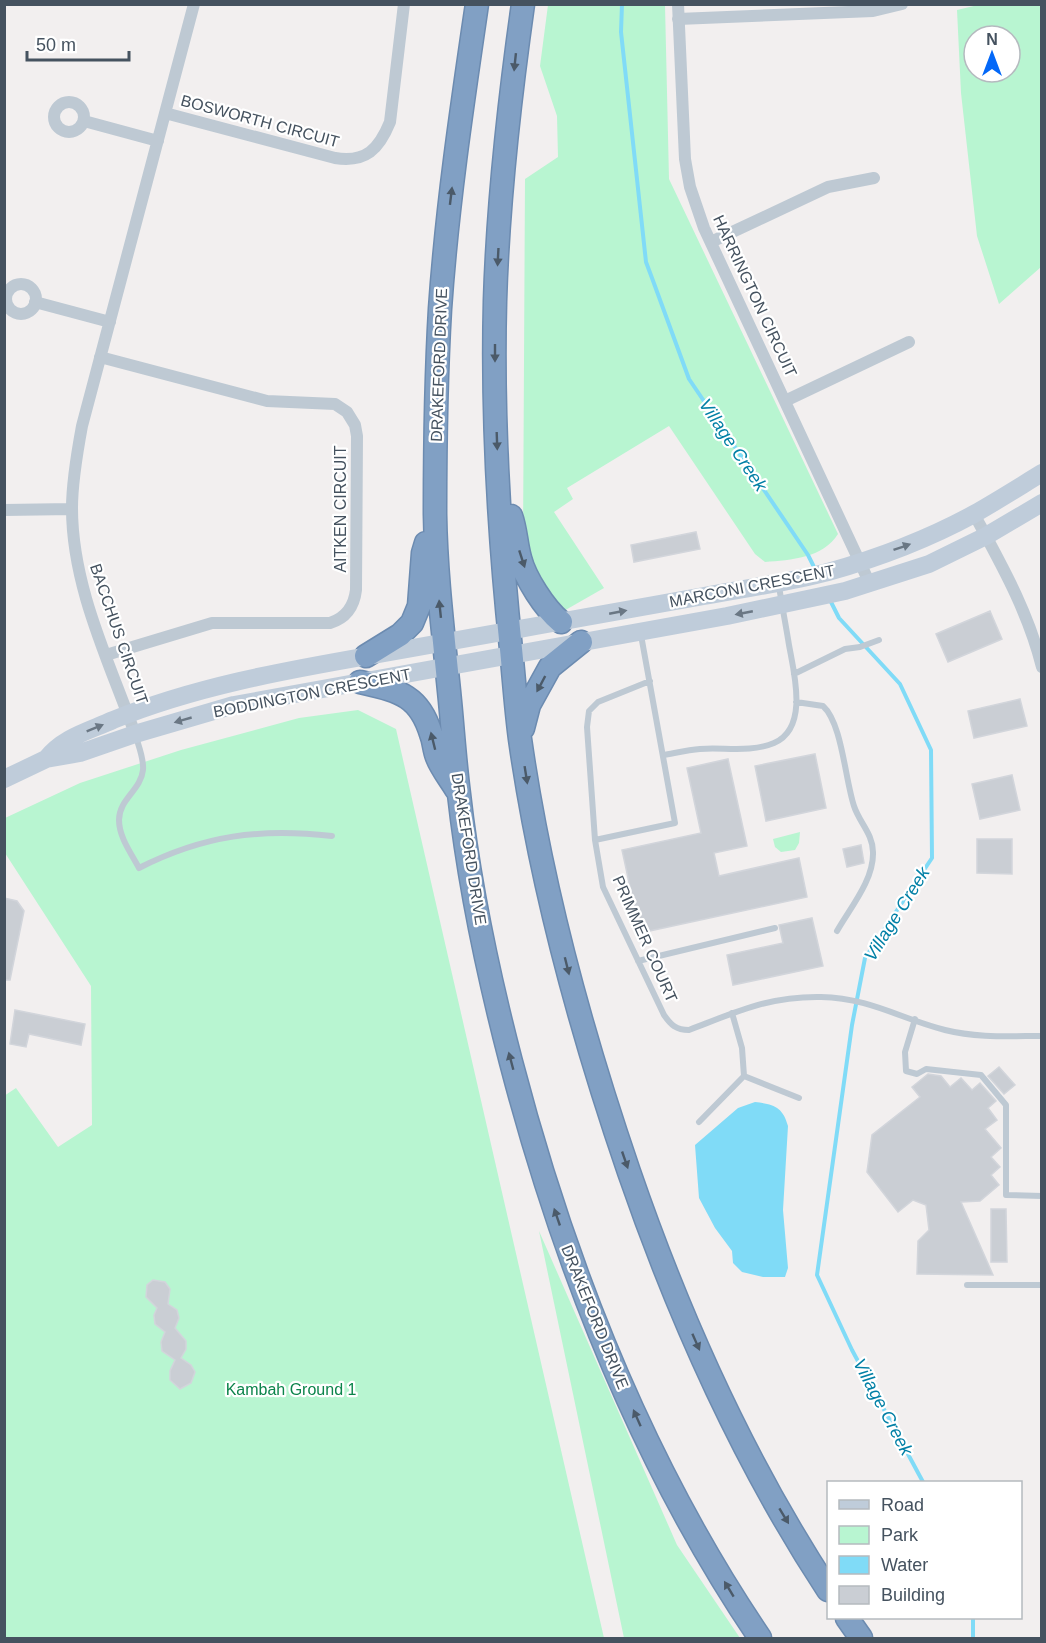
<svg xmlns="http://www.w3.org/2000/svg" width="1046" height="1643" font-family="Arial,sans-serif">
	<style>
		.green { fill: #b8f5d1; fill-rule: evenodd }
		.water { fill: #80dbf7 }
		.lines { fill: none; stroke-linecap: round; stroke-linejoin: round }
		.stream { stroke: #80dbf7; stroke-width: 4 }
		.building { fill: #caced4; stroke: #d2d5db; stroke-width: 1.5 }
		.highway-casing { stroke: #6c8bb0; stroke-width: 25 }
		.lane { stroke: #bec9d3; stroke-width: 6 }
		.street { stroke: #bec9d3; stroke-width: 12 }
		.secondary { stroke: #bfccda; stroke-width: 18 }
		.highway { stroke: #81a0c4; stroke-width: 22 }
		.oneway { fill: #4b5a69 }
		.oneway2 { fill: #6a7784 }
		.labels { text-anchor: middle; dominant-baseline: central; stroke-width: 4.5; stroke-linejoin: round; paint-order: stroke }
		.street-label { font-size: 16px; fill: #45525f; stroke: #fff }
		.park-label { font-size: 16px; fill: #0c844b; stroke: #fff }
		.water-label { font-size: 18px; font-style: italic; fill: #0280a6; stroke: #fff }
	</style>
	<rect width="100%" height="100%" fill="#f2efef"/>
	<path class="green" d="M548,5h117l4,174 169,355c-15,24 -47,26 -73,28l-10,-8 -86,-128 -102,62 6,11 -19,13 50,76 -42,24 -11,-7 -28,-62 2,-364 33,-22 -1,-41 -17,-50z
		M978,5h63v262l-42,37 -22,-68 -16,-143 -4,-83zM974,36h36v36h-36z
		M358,710l38,19 208,909h-599l-1,-542 12,-8 42,59 34,-22 -1,-139 -86,-133v-35l75,-35 101,-33 118,-32z
		M800,832l-1,11 -4,7 -14,2 -6,-5 -2,-8z
		M539,1231l138,314 63,93h-116z"/>
	<path class="water" d="M755,1102c19,2 28,5 33,24l-5,84 5,58 -3,9h-22l-21,-5 -9,-9 -1,-12 -17,-23 -16,-30 -4,-53 43,-37z"/>
	<g class="lines">
		<path class="stream" d="M622,4l-1,28 25,230 6,16 37,101 119,176 7,14
			M830,600l9,18 61,66 31,66 1,108 -67,100 -13,67 -35,250 35,75 71,132
			M973,1638v-20"/>
	</g>
	<path class="building" d="M696,532l4,17 -66,13 -3,-17z
		M990,611l12,28 -54,23 -12,-28z
		M1020,699l7,27 -53,12 -6,-27z
		M815,754l11,54 -60,13 -11,-55z
		M728,759l19,87 -33,7 5,23 80,-18 8,39 -167,36 -18,-83 79,-17 -14,-65z
		M1012,775l8,35 -40,9 -8,-35z
		M977,839h35v35l-35,-1z
		M861,845l3,18 -17,4 -4,-18z
		M4,898l13,3 7,10 -14,69h-6z
		M812,918l11,48 -90,19 -6,-30 56,-12 -4,-18z
		M15,1010l70,14 -4,21 -52,-11 -3,13 -16,-3z
		M999,1067l16,18 -11,9 -16,-18z
		M928,1074l13,2 9,11 11,-9 11,12 8,-7 16,18 -8,7 9,12 -12,9 16,19 -10,9 9,10 -9,8 8,10 -19,16 -19,1 32,73 -76,-1 1,-33 11,-11 -3,-25 -13,-5 -15,12 -31,-40 5,-37 48,-38 -8,-10z
		M991,1209h15l1,53h-16z
		M153,1280l12,2 5,7 -2,15 9,6 2,8 -4,10 11,13v8l-5,9 10,7 4,7 -4,11 -11,6 -10,-9v-9l5,-11 -13,-9 -1,-9 4,-10 -10,-8 -1,-9 3,-7 -11,-11 1,-12z"/>
	<g class="lines">
		<g class="highway-casing">
			<path id="highway" d="M477,4c-15,102 -30,203 -37,305 -4,68 -5,137 -5,205 1,63 9,125 15,187 3,31 5,62 9,93 10,90 29,180 52,268 53,203 131,402 249,576
				M523,4c-14,99 -25,198 -28,297 -3,116 4,233 16,348 3,30 5,60 9,90 21,148 61,293 109,433 50,145 115,290 199,418
				M511,516c5,14 5,28 9,42 5,20 25,51 41,64
				M366,656l34,-21 12,-12 7,-17 4,-53 3,-10
				M360,682c38,9 59,12 71,52 3,7 3,16 6,23 4,11 13,22 19,32
				M523,728l6,-23 21,-38 31,-25
				M847,1618l14,20"/>
		</g>
		<path class="lane" d="M794,674l51,-25 15,-2 19,-7
			M650,681l-52,21 -9,9 -2,16 8,113 8,47 61,128c7,10 12,15 25,15 47,-18 80,-34 132,-33 49,1 80,22 124,33 32,8 64,6 97,6
			M796,702l27,4c19,17 22,73 31,100 5,16 19,28 19,46 1,28 -23,56 -36,79
			M136,737c3,10 8,22 7,33 -2,20 -24,29 -24,50 0,17 12,33 20,48 65,-33 121,-40 193,-32
			M663,755c12,-2 25,-5 37,-6 24,-2 50,4 74,-6 35,-15 20,-70 15,-98 -3,-19 -7,-39 -10,-59
			M595,840l80,-17 -34,-188
			M638,961l137,-33
			M732,1013l10,35 2,28
			M915,1019l-10,33 1,19 11,3 9,-5 55,6 25,30v90l36,1
			M744,1076l55,22
			M699,1122l45,-46
			M967,1285h75"/>
		<path class="street" d="M678,4l7,155 5,28 14,41 166,356
			M678,19l195,-8 29,-7
			M54 117a15 15 0 1 1 30 0a15 15 0 1 1-30 0Z
			M165,113l170,45c31,5 44,-9 55,-36l14,-118
			M84,121l74,20
			M711,242l117,-55 46,-9
			M6 299a15 15 0 1 1 30 0a15 15 0 1 1-30 0Z
			M35,302l75,20
			M100,357l167,44 68,3 12,8 8,13 2,11 -1,154c-2,17 -10,28 -26,33h-118l-106,32
			M785,401l124,-59
			M4,510l68,-1
			M974,514c27,50 54,97 68,153
			M135,734c-26,-73 -63,-147 -63,-226 0,-27 5,-55 10,-82l112,-422"/>
		<path class="secondary" d="M46,759c17,-22 43,-28 67,-39 81,-33 169,-49 255,-64 112,-21 224,-39 336,-60 41,-8 83,-13 124,-24 50,-14 100,-33 146,-58 23,-13 45,-27 68,-41
			M4,779l42,-20 34,-6 55,-19 99,-29 493,-89 118,-25 84,-27 57,-28 56,-33"/>
		<use href="#highway" class="highway"/>
	</g>
	<defs><path id="oneway-solid" d="M-6-.8H1V-3.2L6.5 0L1 3.2V.8H-6Z" transform="scale(1.5)"/></defs>
	<g class="oneway">
		<use href="#oneway-solid" transform="translate(515 62) rotate(96)"/>
		<use href="#oneway-solid" transform="translate(451 196) rotate(-83)"/>
		<use href="#oneway-solid" transform="translate(498 257) rotate(93)"/>
		<use href="#oneway-solid" transform="translate(495 353) rotate(90)"/>
		<use href="#oneway-solid" transform="translate(497 441) rotate(88)"/>
		<use href="#oneway-solid" transform="translate(522 559) rotate(72)"/>
		<use href="#oneway-solid" transform="translate(440 609) rotate(-96)"/>
		<use href="#oneway-solid" transform="translate(541 684) rotate(118)"/>
		<use href="#oneway-solid" transform="translate(433 741) rotate(-104)"/>
		<use href="#oneway-solid" transform="translate(526 775) rotate(81)"/>
		<use href="#oneway-solid" transform="translate(567 966) rotate(76)"/>
		<use href="#oneway-solid" transform="translate(511 1061) rotate(-105)"/>
		<use href="#oneway-solid" transform="translate(625 1160) rotate(71)"/>
		<use href="#oneway-solid" transform="translate(557 1217) rotate(-109)"/>
		<use href="#oneway-solid" transform="translate(696 1342) rotate(66)"/>
		<use href="#oneway-solid" transform="translate(637 1418) rotate(-114)"/>
		<use href="#oneway-solid" transform="translate(784 1516) rotate(59)"/>
		<use href="#oneway-solid" transform="translate(729 1589) rotate(-121)"/>
	</g>
	<g class="oneway2">
		<use href="#oneway-solid" transform="translate(902 547) rotate(-19)"/>
		<use href="#oneway-solid" transform="translate(618 612) rotate(-11)"/>
		<use href="#oneway-solid" transform="translate(744 613) rotate(169)"/>
		<use href="#oneway-solid" transform="translate(183 720) rotate(164)"/>
		<use href="#oneway-solid" transform="translate(95 728) rotate(-22)"/>
	</g>
	<g class="labels">
		<g class="street-label">
			<text transform="translate(260 121) rotate(15)">BOSWORTH CIRCUIT</text>
			<text transform="translate(755 296) rotate(65)">HARRINGTON CIRCUIT</text>
			<text transform="translate(439 365) rotate(-88)">DRAKEFORD DRIVE</text>
			<text transform="translate(340 509) rotate(-90)">AITKEN CIRCUIT</text>
			<text transform="translate(752 586) rotate(-11)">MARCONI CRESCENT</text>
			<text transform="translate(119 634) rotate(71)">BACCHUS CIRCUIT</text>
			<text transform="translate(312 693) rotate(-11)">BODDINGTON CRESCENT</text>
			<text transform="translate(469 849) rotate(81)">DRAKEFORD DRIVE</text>
			<text transform="translate(645 939) rotate(66)">PRIMMER COURT</text>
			<text transform="translate(595 1317) rotate(68)">DRAKEFORD DRIVE</text>
		</g>
		<g class="park-label">
			<text x="291" y="1389">Kambah Ground 1</text>
		</g>
		<g class="water-label">
			<text transform="translate(733 445) rotate(56)">Village Creek</text>
			<text transform="translate(897 914) rotate(-58)">Village Creek</text>
			<text transform="translate(883 1407) rotate(62)">Village Creek</text>
		</g>
	</g>
	<rect width="1046" height="1643" fill="none" stroke="#45525f" stroke-width="12"/>
	<rect x="827" y="1481" width="195" height="138" fill="#ffffff" stroke="#b5babf" stroke-width="1.5"/>
	<rect x="839" y="1500" width="30" height="9" fill="#bfccda" stroke="#b5babf" stroke-width="1.5"/>
	<text x="881" y="1511" font-size="18" fill="#45525f">Road</text>
	<rect x="839" y="1526" width="30" height="18" fill="#b8f5d1" stroke="#b5babf" stroke-width="1.5"/>
	<text x="881" y="1541" font-size="18" fill="#45525f">Park</text>
	<rect x="839" y="1556" width="30" height="18" fill="#80dbf7" stroke="#b5babf" stroke-width="1.5"/>
	<text x="881" y="1571" font-size="18" fill="#45525f">Water</text>
	<rect x="839" y="1586" width="30" height="18" fill="#caced4" stroke="#b5babf" stroke-width="1.5"/>
	<text x="881" y="1601" font-size="18" fill="#45525f">Building</text>
	<g transform="translate(992 54)"><circle r="28" fill="#ffffff" stroke="#b5babf" stroke-width="1.5"/>
	<path d="M0-4.5L10 22L0 15L-10 22Z" fill="#0368f8"/>
	<text y="-9" font-size="16" font-weight="bold" text-anchor="middle" fill="#45525f">N</text>
	</g>
	<path d="M27 51v9h102v-9" fill="none" stroke="#45525f" stroke-width="3"/>
	<text x="36" y="51" font-size="18" fill="#45525f" stroke="#ffffff" stroke-width="4.5" paint-order="stroke">50 m</text>
</svg>
